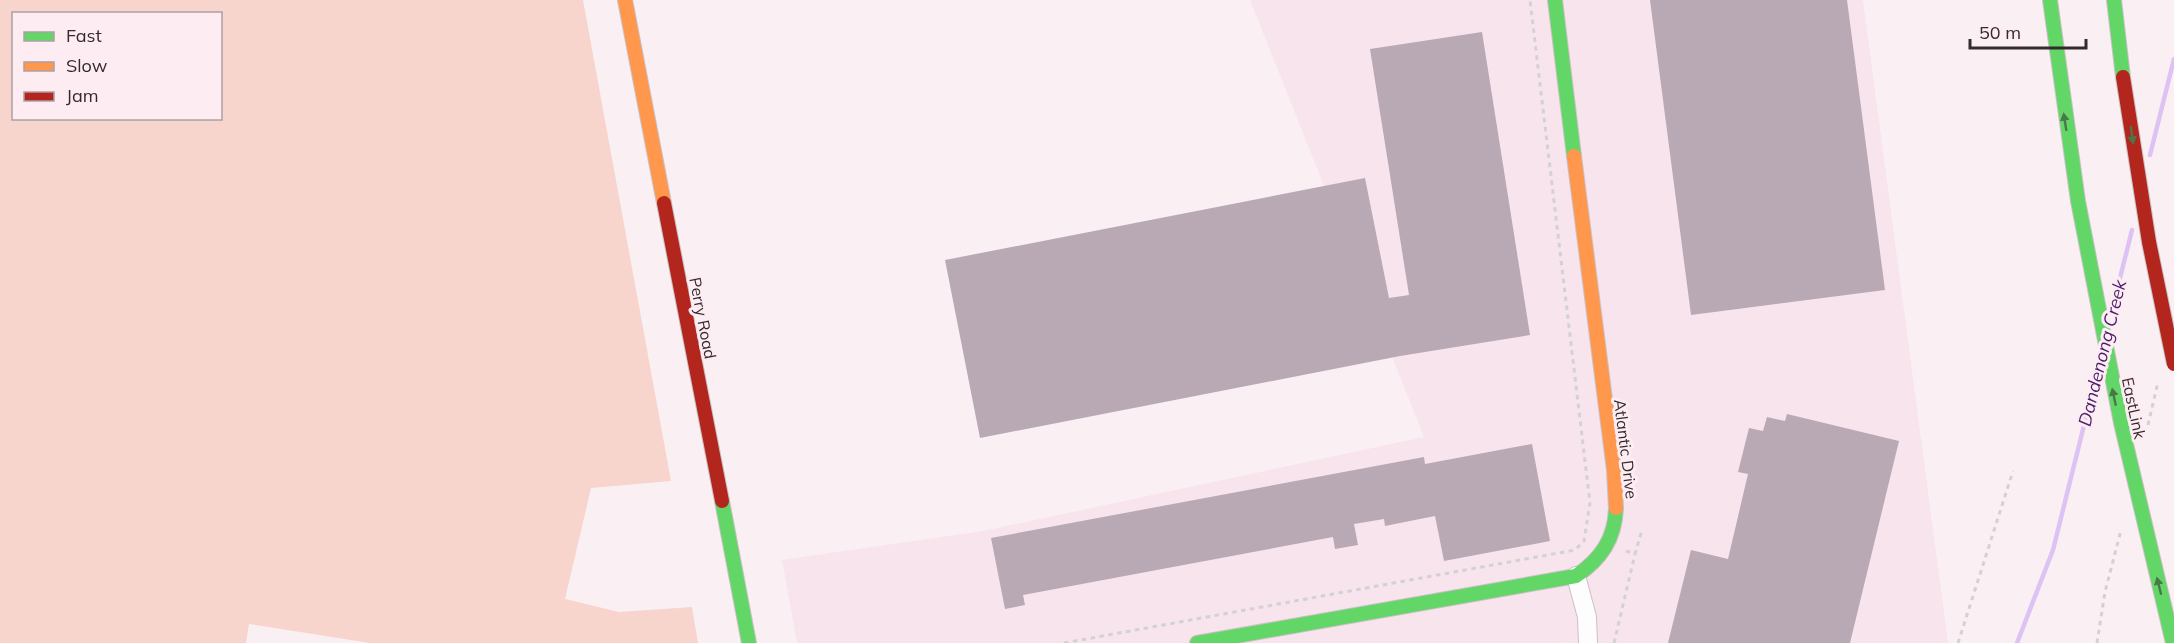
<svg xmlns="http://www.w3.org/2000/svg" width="2174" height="643" font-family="Mulish,sans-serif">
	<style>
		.built { fill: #f8e4ec }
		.green { fill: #f7d4cc; fill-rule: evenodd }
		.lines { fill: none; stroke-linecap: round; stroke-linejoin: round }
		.stream { stroke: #dec2f4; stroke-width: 4.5 }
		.building { fill: #b9a9b5 }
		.street-casing { stroke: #cbc1c5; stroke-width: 20 }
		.fast-casing { stroke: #cbc1c5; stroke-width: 16 }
		.slow-casing { stroke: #cbc1c5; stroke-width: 16 }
		.jam-casing { stroke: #cbc1c5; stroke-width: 16 }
		.path { stroke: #d4d1d2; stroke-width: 3; stroke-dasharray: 4.5 4.5; stroke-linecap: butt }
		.street { stroke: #fefdfd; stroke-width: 18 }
		.fast { stroke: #63d668; stroke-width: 14 }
		.slow { stroke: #ff974d; stroke-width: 14 }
		.jam { stroke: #b3261e; stroke-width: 14 }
		.fast-bridge-casing { stroke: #cbc1c5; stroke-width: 16; stroke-linecap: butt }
		.jam-bridge-casing { stroke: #cbc1c5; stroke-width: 16; stroke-linecap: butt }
		.fast-bridge { stroke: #63d668; stroke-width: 14 }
		.jam-bridge { stroke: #b3261e; stroke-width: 14 }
		.oneway { fill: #497748 }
		.labels { text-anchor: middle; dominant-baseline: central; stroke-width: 6; stroke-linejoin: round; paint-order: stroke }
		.street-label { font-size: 16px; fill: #342a2e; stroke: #fdedf3 }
		.water-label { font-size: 18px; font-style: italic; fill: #4b1d6c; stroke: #fdedf3 }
	</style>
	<rect width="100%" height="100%" fill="#faf0f4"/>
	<path class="built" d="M1250,0h613l85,643h-380v-3l-1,3h-770l-15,-83 201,-29 441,-94z"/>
	<path class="green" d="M0,0h583l88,481 -80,7 -26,111 54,13 73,-5 6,36h-328l-121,-19 -3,19h-246zM14,14h206v104h-206z"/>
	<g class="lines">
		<path class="stream" d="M2150,155l24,-96
			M2112,310l20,-80
			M2017,643l36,-93 44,-177"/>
	</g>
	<path class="building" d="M1650,0h197l38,290 -194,25z
		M1482,32l48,303 -130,21 -420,82 -35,-178 420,-82 24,120 20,-3 -39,-246z
		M1787,414l112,27 -49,202h-182l23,-93 37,9 20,-85 -10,-2 11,-44 14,3 4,-14 18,4z
		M1532,444l18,97 -106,20 -9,-45 -50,10 -1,-7 -30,5 4,21 -23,4 -2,-12 -310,58 2,10 -20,4 -14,-71 433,-81 1,7z"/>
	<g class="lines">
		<g class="street-casing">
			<path id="street" d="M1576,576l11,41 1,26"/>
		</g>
		<g class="fast-casing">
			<path id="fast" d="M1555,0l19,156
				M2050,0l28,201
				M2114,0l9,77
				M722,501l27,142
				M1197,643l379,-67c25,-17 39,-37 40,-68"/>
		</g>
		<g class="slow-casing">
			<path id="slow" d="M625,0l39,203
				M1574,156l40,314 2,38"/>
		</g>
		<g class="jam-casing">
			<path id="jam" d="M664,203l58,298"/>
		</g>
		<path class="path" d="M2148,425l10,-43
			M1626,551l9,3 7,-24
			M1064,643l511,-93 9,-9 6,-38 -60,-503
			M1614,643l21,-89
			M1958,643l55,-172
			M2097,643l8,-51 16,-62"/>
		<use href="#street" class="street"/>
		<use href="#fast" class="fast"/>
		<use href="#slow" class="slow"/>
		<use href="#jam" class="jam"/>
		<g class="fast-bridge-casing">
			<path id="fast-bridge" d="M2078,201l43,222 52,220"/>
		</g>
		<g class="jam-bridge-casing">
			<path id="jam-bridge" d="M2123,77l26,165 25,122"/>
		</g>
		<use href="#fast-bridge" class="fast-bridge"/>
		<use href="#jam-bridge" class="jam-bridge"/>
	</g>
	<defs><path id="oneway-solid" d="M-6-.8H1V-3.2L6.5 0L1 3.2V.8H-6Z" transform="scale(1.5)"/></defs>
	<g class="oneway">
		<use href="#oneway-solid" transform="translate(2065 122) rotate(-99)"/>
		<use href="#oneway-solid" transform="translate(2132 135) rotate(82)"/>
		<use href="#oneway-solid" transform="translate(2114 397) rotate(-102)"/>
		<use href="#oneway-solid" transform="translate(2159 586) rotate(-104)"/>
	</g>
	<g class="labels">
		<g class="street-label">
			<text transform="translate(703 318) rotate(79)">Perry Road</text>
			<text transform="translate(2134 408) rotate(78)">EastLink</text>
			<text transform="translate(1626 449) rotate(83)">Atlantic Drive</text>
		</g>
		<g class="water-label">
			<text transform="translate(2102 353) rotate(-76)">Dandenong Creek</text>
		</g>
	</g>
	<rect x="12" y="12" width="210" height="108" fill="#fdedf3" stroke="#ad9fa4" stroke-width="1.5"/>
	<rect x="24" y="32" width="30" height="9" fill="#63d668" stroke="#ad9fa4" stroke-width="1.5"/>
	<text x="66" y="42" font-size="18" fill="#342a2e">Fast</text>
	<rect x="24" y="62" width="30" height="9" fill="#ff974d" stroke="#ad9fa4" stroke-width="1.5"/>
	<text x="66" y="72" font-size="18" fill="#342a2e">Slow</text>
	<rect x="24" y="92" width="30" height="9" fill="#b3261e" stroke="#ad9fa4" stroke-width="1.5"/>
	<text x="66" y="102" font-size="18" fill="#342a2e">Jam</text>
	<path d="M1970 39v9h116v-9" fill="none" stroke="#342a2e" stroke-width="3"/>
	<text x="1979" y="39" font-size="18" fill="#342a2e" stroke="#fdedf3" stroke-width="4.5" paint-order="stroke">50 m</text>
</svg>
